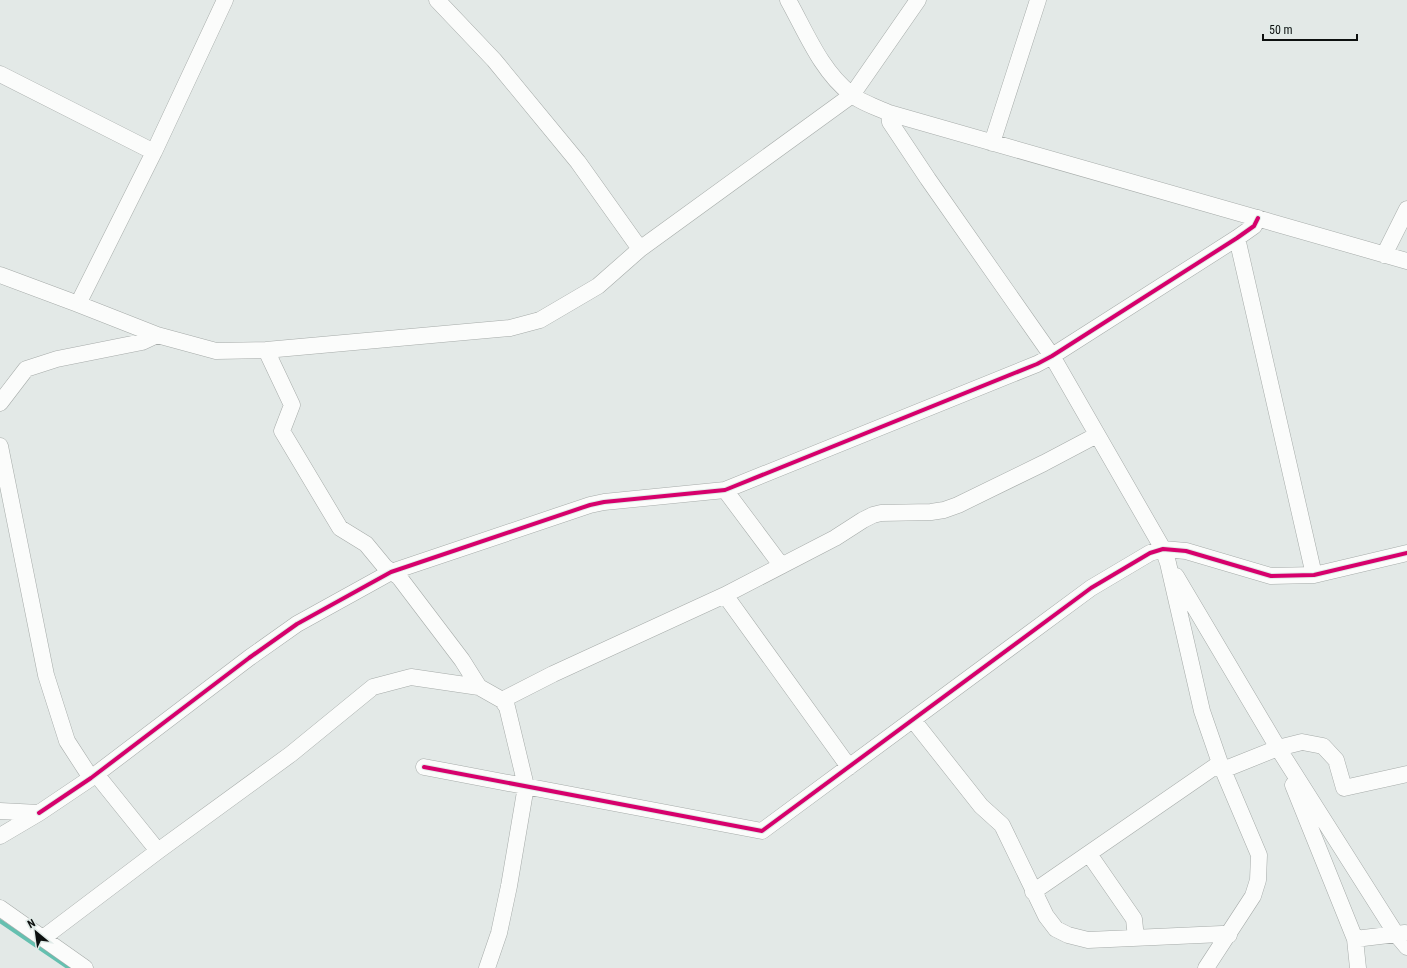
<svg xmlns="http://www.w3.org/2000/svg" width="1407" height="968" font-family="'Roboto Condensed',sans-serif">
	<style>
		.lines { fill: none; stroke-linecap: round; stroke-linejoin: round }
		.stream { stroke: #65c0b0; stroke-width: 4 }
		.minor-casing { stroke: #a6aba9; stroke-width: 17 }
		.minor { stroke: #fbfcfb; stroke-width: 16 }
		.cycleway-casing { stroke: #e1ebe8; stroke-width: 6 }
		.cycleway { stroke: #d6006c; stroke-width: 4 }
	</style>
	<rect width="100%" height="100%" fill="#e3e9e7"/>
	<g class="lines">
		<path class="stream" d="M0,921l69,47"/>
		<g class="minor-casing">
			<path id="minor" d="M437,0l57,60 84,102 62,87
				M788,0c18,32 33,71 63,94 8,8 28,14 38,19l518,148
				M0,74l154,78
				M889,113l1,9 38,57 124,177 111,193 5,14 34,148 18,52 39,92 -1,25 -5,16 -47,72
				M992,143l46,-143
				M1237,238l77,337
				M1384,255l23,-46
				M0,275l78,29 76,-152 71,-152
				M78,304l79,31
				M266,350l26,55 -10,26 58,97 26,16 19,23 14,10 63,83 17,27 23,13 5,7 19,79 -17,100 -10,47 -12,35
				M0,403l26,-34 31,-10 85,-17 15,-7 59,16 50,-1 244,-22 30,-8 58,-34 42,-37 212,-154 66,-95
				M0,446l46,229 21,66 24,37
				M725,490l56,75
				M1176,576l102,172 118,186 11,13
				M725,595l124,172
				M502,700l51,-26 172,-79 110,-57 28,-18 10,-5 8,-2 50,-1 13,-2 14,-5 86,-42 53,-28
				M913,720l68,86 21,19 44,91 10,13 12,6 20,5 134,-6 7,1
				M424,767l338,64 329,-243 59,-35 13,-4 23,2 85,25 43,-1 93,-22
				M1223,770l55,-22 24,-6 21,4 13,14 8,28 63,-14
				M96,774l62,77
				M1293,785l62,154 3,29
				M0,811l39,2 -39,23
				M39,813l52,-35 158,-120 48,-34 94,-52 199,-67 14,-3 121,-12 312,-126 15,-8 185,-118 17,-12 4,-8
				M1089,854l45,65 2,19
				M1033,892l187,-129
				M0,908l85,60
				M43,938l115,-87 133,-97 82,-67 38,-10 68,10
				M1355,939l50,-6"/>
		</g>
		<use href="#minor" class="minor"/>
		<g class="cycleway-casing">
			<path id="cycleway" d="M424,767l338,64 329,-243 59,-35 13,-4 23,2 85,25 43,-1 93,-22
				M39,813l52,-35 158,-120 48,-34 94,-52 199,-67 14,-3 121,-12 312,-126 15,-8 185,-118 17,-12 4,-8"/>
		</g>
		<use href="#cycleway" class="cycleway"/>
	</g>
	<g transform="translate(36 932) rotate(331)" stroke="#e1ebe8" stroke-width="3" paint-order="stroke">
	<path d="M0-3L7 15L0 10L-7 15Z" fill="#0d100f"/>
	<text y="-6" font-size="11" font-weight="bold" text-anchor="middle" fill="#0d100f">N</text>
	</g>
	<path d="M1263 34v6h94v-6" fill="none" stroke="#0d100f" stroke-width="2"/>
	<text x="1269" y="34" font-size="12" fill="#0d100f" stroke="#e1ebe8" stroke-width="3" paint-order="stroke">50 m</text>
</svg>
